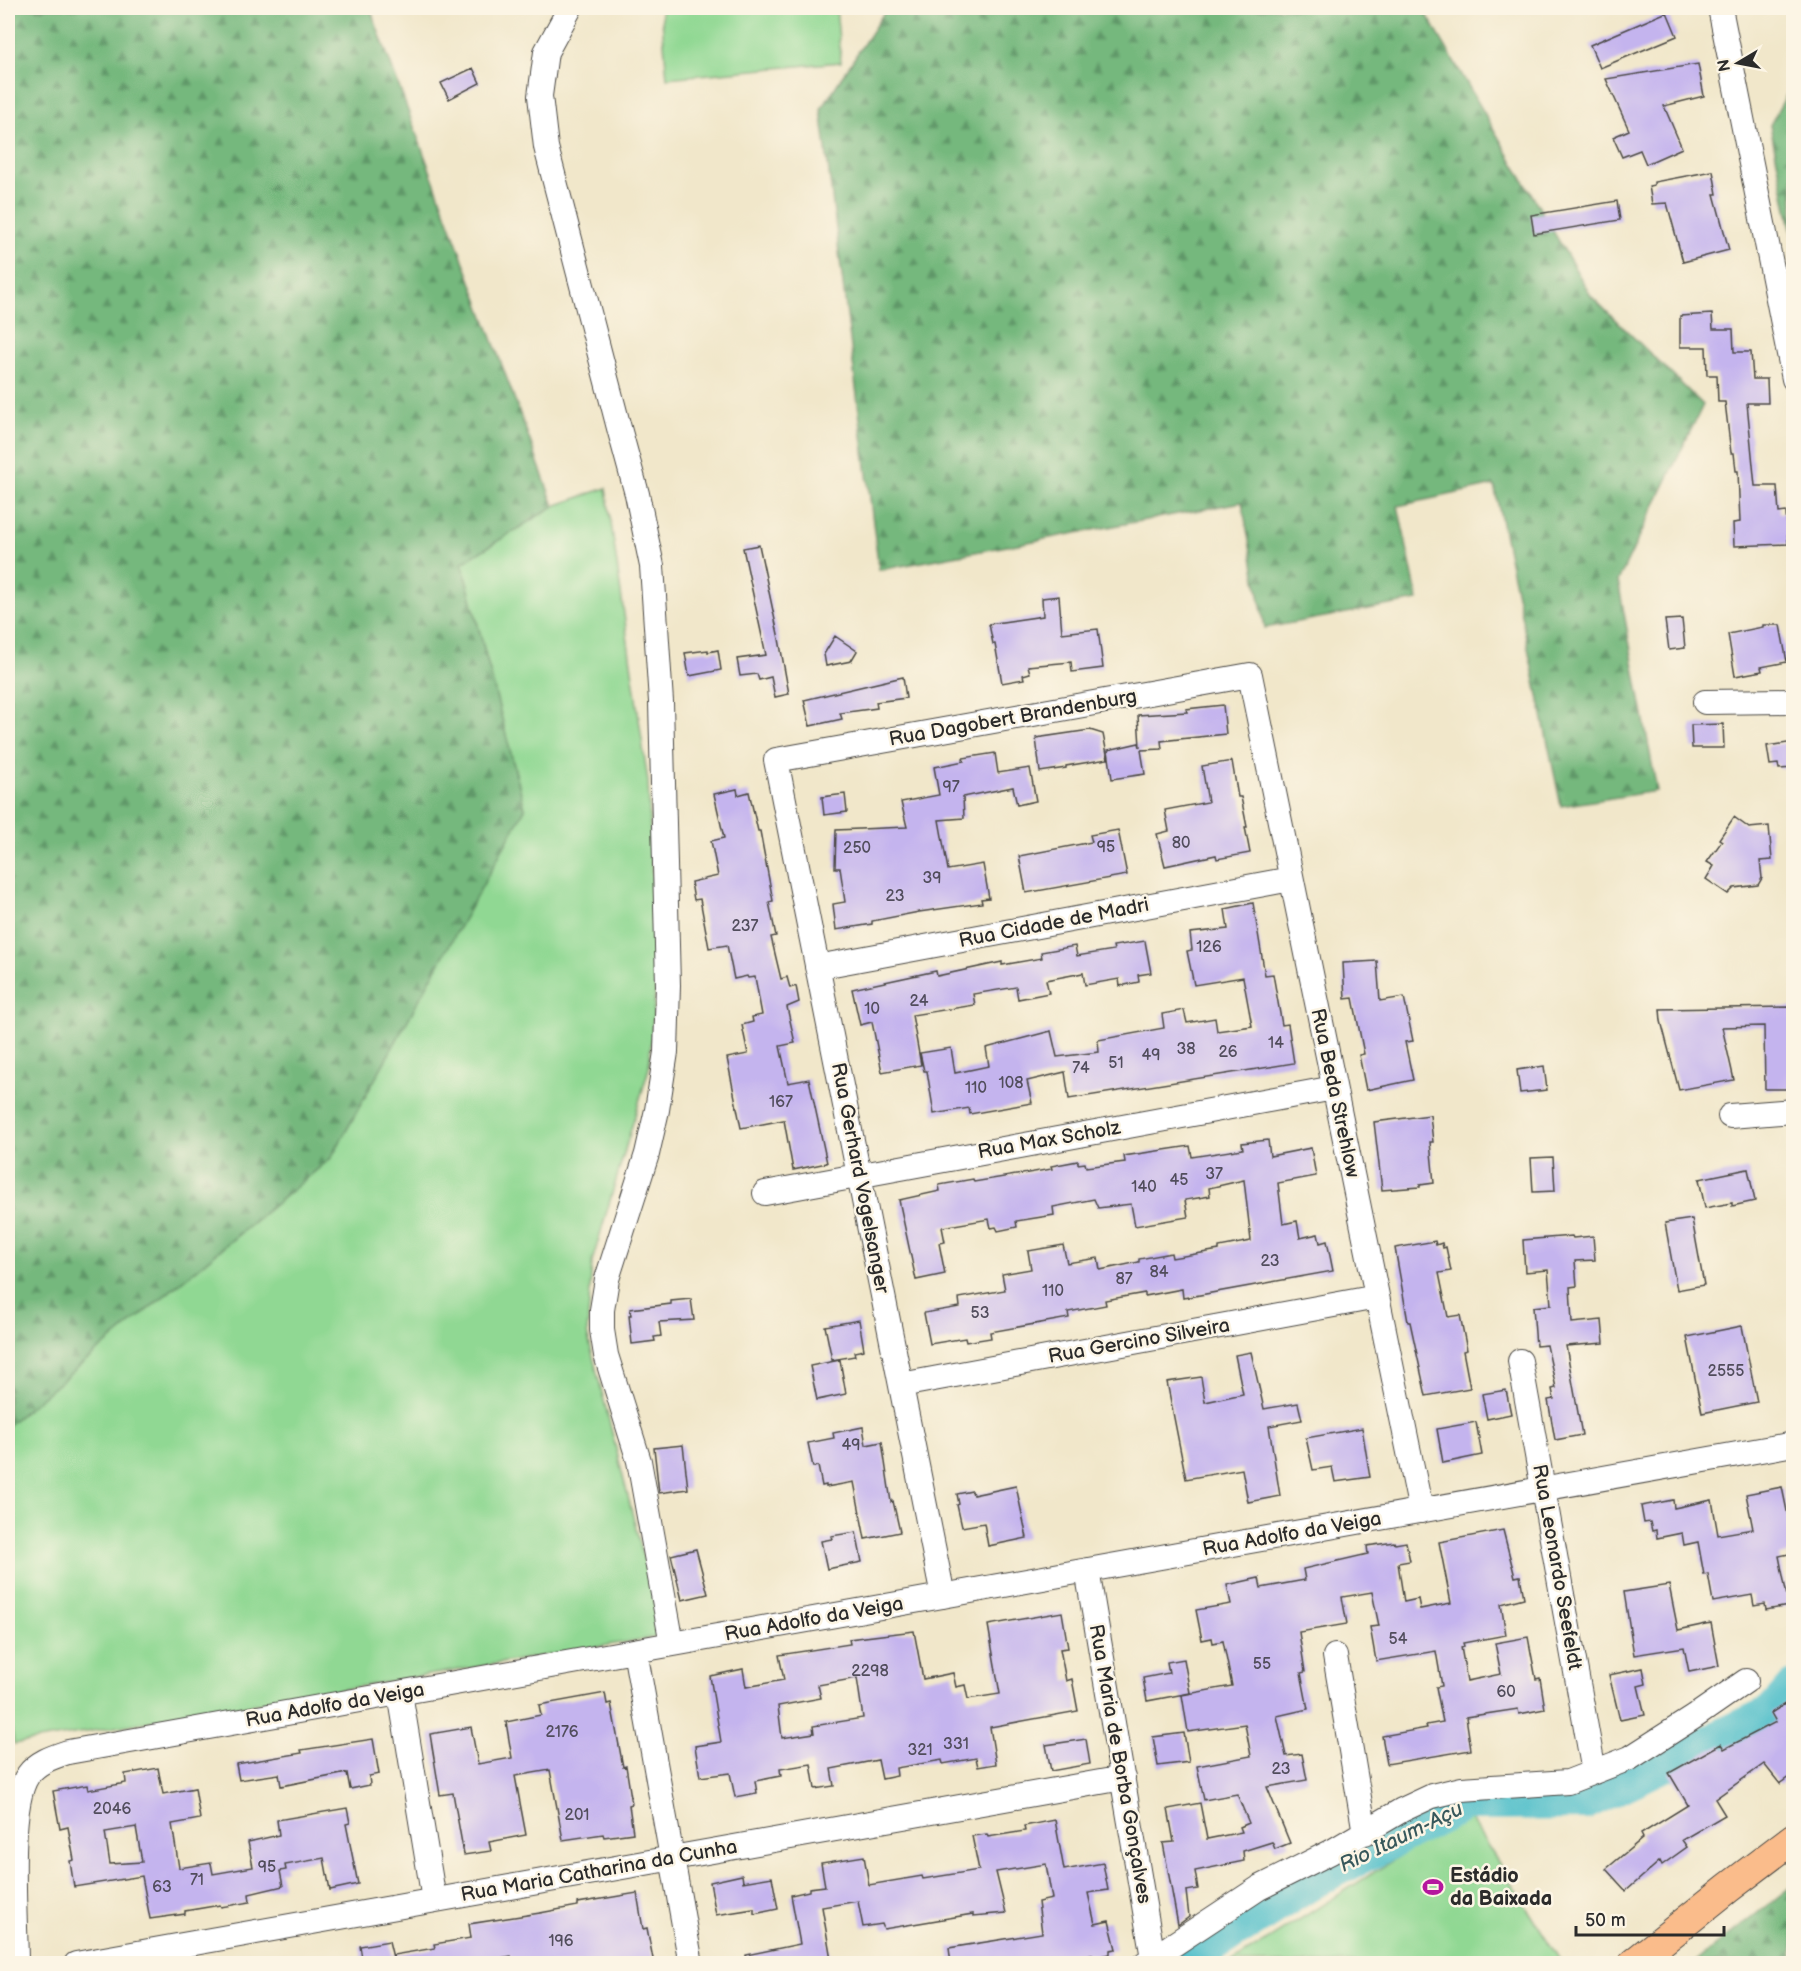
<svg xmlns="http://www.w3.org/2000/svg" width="1801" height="1971" font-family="'Balsamiq Sans',sans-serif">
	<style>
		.grass { fill: #90d893; stroke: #5e825f; stroke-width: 1.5 }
		.forest { fill: url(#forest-firs); stroke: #507254; stroke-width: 1.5 }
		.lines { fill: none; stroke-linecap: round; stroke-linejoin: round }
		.river { stroke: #53c0cb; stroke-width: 36 }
		.building { fill: #c4b4ee; fill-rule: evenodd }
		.minor-casing { stroke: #494743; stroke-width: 26 }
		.major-casing { stroke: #494743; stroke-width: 32 }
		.minor { stroke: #fff; stroke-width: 24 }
		.major { stroke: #fabc8b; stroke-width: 30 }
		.labels { text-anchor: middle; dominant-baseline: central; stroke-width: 5; stroke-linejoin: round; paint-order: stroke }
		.number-label { font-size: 16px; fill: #514d5c }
		.street-label { font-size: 20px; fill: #2b2b2b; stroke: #fcf5e5 }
		.poi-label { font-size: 20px; font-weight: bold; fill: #2b2b2b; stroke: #fcf5e5; text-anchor: start }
		.water-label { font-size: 21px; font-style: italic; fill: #37585b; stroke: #fcf5e5 }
	</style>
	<defs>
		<pattern id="forest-firs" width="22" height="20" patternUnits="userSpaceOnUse" patternTransform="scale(1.5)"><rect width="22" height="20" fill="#74b87d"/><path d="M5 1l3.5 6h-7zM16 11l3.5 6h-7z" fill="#5f9667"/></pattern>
	</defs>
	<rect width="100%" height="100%" fill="#fcf5e5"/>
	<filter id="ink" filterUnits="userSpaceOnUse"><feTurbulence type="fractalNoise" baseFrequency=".0167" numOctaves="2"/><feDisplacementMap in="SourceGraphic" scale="12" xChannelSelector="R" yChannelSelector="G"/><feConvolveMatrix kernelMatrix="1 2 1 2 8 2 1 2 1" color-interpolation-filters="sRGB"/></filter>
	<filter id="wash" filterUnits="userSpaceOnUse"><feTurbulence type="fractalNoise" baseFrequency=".008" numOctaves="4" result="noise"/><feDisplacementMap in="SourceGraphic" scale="24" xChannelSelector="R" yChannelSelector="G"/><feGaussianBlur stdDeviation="1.35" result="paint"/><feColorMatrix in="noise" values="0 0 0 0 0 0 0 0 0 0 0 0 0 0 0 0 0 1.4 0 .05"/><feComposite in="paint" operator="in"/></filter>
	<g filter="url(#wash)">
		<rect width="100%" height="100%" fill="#f1e7ca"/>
		<path class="grass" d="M661,8h175l5,54 -174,16z
			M606,488l42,294 8,198 -7,88 -57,194 -5,71 76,303 -649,108 -6,-35v-284l323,-267 194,-349 -63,-246 92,-57z
			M1467,1813l93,147 -5,3h-324z"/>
		<path class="forest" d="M8,8h362l184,498 -92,57 63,246 -194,349 -323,267z
			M887,8h536l168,288 112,109 -85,176 39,210 -96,15 -67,-321 -96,21 20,94 -153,28 -23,-126 -363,68 -58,-461z
			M1793,83v155l-23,-113z
			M1793,1885v78h-99z"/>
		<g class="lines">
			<path class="river" d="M1183,1964l132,-84 151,-77 119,-1 188,-90 21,-24"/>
		</g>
		<g id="blocks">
			<path class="building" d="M1667,12l10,24 -77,32 -10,-23z
				M1698,64l6,32 -40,10 18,42 -36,16 -6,-14 -18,7 -9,-20 16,-7 -23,-51z
				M473,68l7,15 -31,16 -8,-16z
				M1713,171l4,23h-3l15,56 -46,12 -16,-59 -15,1 -3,-18 5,-1v-3z
				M1617,201l3,19 -86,14 -3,-19z
				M1712,314l1,15h20l1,23h17l2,27h14l1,24h-21l8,83h22l2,27 7,-1 2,32 -54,2 -1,-23 7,-1 -2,-51h-2l-2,-18h-3l-6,-51h-7l-1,-27h-10l-1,-28h-26v-31z
				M759,545l20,94 10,55 -14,3 -4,-20 -12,3 -2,-6 -17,2 -3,-17 29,-4 -23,-107z
				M1059,596l3,37 36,-4 5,39 -31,4 -1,-10 -43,4 2,7 -7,2 1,4 -22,4 -7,-39h-2l-4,-20 54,-8 -1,-18z
				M1682,619l3,29 -16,2 -4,-30z
				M1763,625h17l7,37 -26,5 1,4 -27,5 -7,-42 35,-7z
				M835,636l22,15 -6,10 -25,5 -2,-12z
				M708,650v2l10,-2 3,20 -32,6 -4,-23z
				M903,677l3,21 -30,4 1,6 -37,5 2,6 -32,7 -6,-26z
				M1223,705l3,29 -65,7 1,8 -21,1 4,24 -33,5 -4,-29 31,-7 1,4 -2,-32 49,-3 -1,-3z
				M1723,724l1,24h-32l-1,-23z
				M1090,730l13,4 5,25 -42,7v2l-26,4 -4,-34z
				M1794,742v26l-15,1 -1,-5 -8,1 -3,-19z
				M995,753l3,20 32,-5 6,33 -19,4 -4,-18 -50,10 1,21 -25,2 9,50 35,-6 6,34 -8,1 1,4 -63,9 -47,9v3l-36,6 -3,-26 12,-2 -5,-34h-5l1,-38 71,-3 -6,-25 38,-7 -5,-28 30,-6 -1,-3z
				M1232,761l6,36h3l6,30h-2l5,26 -33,6 -1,-4 -51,11 -8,-32 12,-3 -4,-21 43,-8 -6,-36z
				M737,789l1,6 11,-3 9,39h2l13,70 -4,1 7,34 -5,1 10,42 6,-2 3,11 6,-2 3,16 -12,5 8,36 -15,3 8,37 21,-4 18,84 -34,7 -9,-50 -43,8 -14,-70 21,-4 -6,-29 11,-3 -1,-5 10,-2 -7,-38 -7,1 -1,-2 -13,3 -7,-34 -18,3 -9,-49 -6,1 -3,-18 27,-6 -7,-35 13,-3 -10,-44z
				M845,794l2,18 -23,3 -2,-18z
				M1734,817l15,11 20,-2 3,34 -12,1 2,17 -4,7 -24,3 -6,6 -22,-15 8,-13 -7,-4 15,-21 -3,-2z
				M1118,830l9,45 -101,18 -7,-37 73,-14 -2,-7z
				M1253,903l12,72 8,-1 9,51 6,-1 6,39 -225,36 -4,-27 -38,9 5,22 -62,11 -1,-6 -35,6 -7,-43h-3l-4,-18 31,-5 4,25 34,-7 -3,-18 65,-17 6,26 42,-5 -1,-12 66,-12 -2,-14 22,-4 3,13 28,-5 2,13 35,-5 -9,-49 -49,8 -7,-34 5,-1 -2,-17 38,-4 -3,-20z
				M1145,941l6,32 -13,2 1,7 -19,4 -1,-7 -34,6 -2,-12 -37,7 3,13 -31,6 -2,-12 -43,7 2,11 -63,10 9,50 -39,7 -10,-50 -12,3 -8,-36 84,-18 1,5 65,-14v3l40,-7 -1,-6 34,-6 2,10 37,-6 -1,-4z
				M1377,961l3,40 24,-4 9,44 -8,1 8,38 -47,10 -7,-35 5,-1 -11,-56 -8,1 -2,-36z
				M1794,1007v82h-29l-1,-63 -42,1 12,53 -55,10 -18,-69 -1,-12z
				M1544,1066l3,24 -27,3 -3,-23z
				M1430,1115l3,27h-3l4,41 -14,2v2l-38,3 -8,-68z
				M1268,1140l2,16 41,-8 5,28 -38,7 5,41 14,-3 3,17 18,-4 2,9 7,-2 6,30 -150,27 -1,-9 -37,7v-3l-40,7 1,5 -38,7 1,6 -79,14 1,6 -25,4 -1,-4 -35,6 -6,-31 36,-6 -1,-9 46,-8 -3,-16 29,-5 -3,-18 35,-6 4,18 31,-5 2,12 39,-8v-3l32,-6 1,5 47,-8v-3l32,-6 -7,-61 -35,8 1,8 -25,4 3,17 -53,9 -4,-22 -33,4 -4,-9 -41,8 1,8 -38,6 1,6 -19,4 -2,-4 -5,1 -2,-9 -47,8 3,15 -6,1 6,31 -29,6 -17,-80 41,-9 -1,-6 34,-6 1,3 78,-13 -1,-3 27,-5v3l7,-1 1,4 39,-5 -1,-6 66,-10 2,11 51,-8 -1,-6z
				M1553,1157l2,34 -22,1 -2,-34z
				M1748,1169l7,32 -23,5v-3l-27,5 -6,-29z
				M1692,1219l12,66 -27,5 -12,-67z
				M1572,1236l1,2 20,-2 2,24 -20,1 2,25 -7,1 2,36 30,-3 2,23 -38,3 16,89 -27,5 -7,-40 6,-1 -2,-10 4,-1 -9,-43 -11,1 -3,-39 18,-2 -3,-35 -23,2 -2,-32z
				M1435,1241l1,4 6,-2 1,5 3,-1 5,24 -12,2 9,44 12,-2 7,35 -4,1 7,37 -44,8 -16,-74h-2l-13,-74z
				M691,1299l3,21 -35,2 2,14 -7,1 1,4 -23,3 -3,-29h2l-1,-6 41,-5v-3z
				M859,1320l5,30 -10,2 1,4 -23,4 -7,-34z
				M1742,1326l15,76 -55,11 -15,-76z
				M1251,1352l13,57 34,-6 4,17 -33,6 11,70 -32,6 -6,-33 -56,10 -19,-97 34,-5 4,25 38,-8 -8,-39z
				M840,1360l6,34 -29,6 -7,-34z
				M1506,1390l5,24 -24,5 -5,-25z
				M1476,1422l6,33 -39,8 -6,-34z
				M863,1427l3,18 16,-3 9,60 2,-1 7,31 -35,7 -11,-57 -28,5v-2l-4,1 -4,-20 -5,1 -5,-24 26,-5 -1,-5z
				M1362,1428l8,49 -35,5 -3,-15 -19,3 -7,-32z
				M683,1445l5,44 -29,4 -5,-45z
				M1016,1486l11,52 -39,8 -4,-23 -22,4 -5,-22 2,-1 -2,-10 15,-3 1,4z
				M1782,1487l12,58v8l-15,3 10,50 -23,4 -1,-6 -11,2 -2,-11 -39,7 -5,-28 -4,1 -6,-33 -14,3 -2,-12 -25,5 -1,-8 -4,1 -2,-9 -6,1 -3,-17 32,-6 1,8 38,-8 6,35 35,-6 -7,-35z
				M1503,1530l12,47 5,-1 4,22 -23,6 5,31 -43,8 1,3 -3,1 6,34 34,-7 -6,-31 33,-6 8,42 4,-1 5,31 -26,5 -1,-5 -52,8 5,33 -84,14 -5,-28 45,-8 -1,-3 17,-3 -7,-35 6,-1 -6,-35 -60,10 -6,-34 9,-1 -7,-34 -30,5 5,27 -48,8 6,40 -4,1 7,36 -31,7 9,40 16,-2 5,26 -40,7 23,56 -15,6 -3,-7 -29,9 1,10 -49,10 3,18 -12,2 3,26 -11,8 -15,-82 11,-1 -6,-33 32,-6 7,36 35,-7 -2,-5 9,-4 -12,-29 -33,6 -7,-34 54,-10 -6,-32 -57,8 -6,-37 50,-9 -9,-45 -10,2 -1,-5 -10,2 -6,-30 35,-6 -4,-19 32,-7 2,10 44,-8 -2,-11 65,-15 -1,-8 27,-4 1,2 11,-2 4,19 -12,2 6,39 14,-3 2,10 31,-6 -12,-61z
				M856,1532l6,30 -35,7 -6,-28 11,-2 -1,-3z
				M696,1549l12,45 -26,6 -11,-45z
				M1669,1585l9,45 33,-7 8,43 -30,6 -5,-25 -50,8 -10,-63z
				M1062,1612l6,36 -8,1 6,32 6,-2 6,32 -88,16 6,37 -18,3 -2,-9 -33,6 -1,-4 -46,8 1,8 -15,3 -4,-19 -47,9 3,17 -19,3 -4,-25 -31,5 1,7 -26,5 2,12 -22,4 -5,-24 -30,4 -5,-31 26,-4 -11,-66 33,-7 3,18 38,-7 -5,-25 71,-11 -1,-5 65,-8 9,48 30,-6 3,14 9,-2 3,14 32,-5 -12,-69zM857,1678l6,40 -50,8 1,7 -32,5 -4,-32 43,-8 -3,-13z
				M1184,1659l6,34 -43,8 -4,-23 26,-5 -2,-11z
				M1643,1668l3,16 -8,2 7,29 -25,5 -11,-45z
				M605,1693l2,11 4,-1 12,64 3,-1 6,38 -3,1 4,28 -29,4 -1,-3 -40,6 -13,-70 -35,6 11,59 -37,7 2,9 -27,4 -11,-62 -13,2 -10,-61 41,-7 7,37 34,-6 -6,-36 35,-7 -2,-10z
				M1794,1698v76l-14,10 -16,-20 -49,35 10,16 -43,25 5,7 -25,18 -2,-4 -34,30 -20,-22 37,-31 -2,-4 47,-29 -19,-32 52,-29 3,5 52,-27 -5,-9z
				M1184,1733l5,29 -31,4 -5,-29z
				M373,1739l6,35 -10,2 1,9 -20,4 -3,-16 -66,13 -2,-12 -40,6 -3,-16 66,-11 -1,-3z
				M1086,1739l4,25 -39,7 -5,-26z
				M158,1768l5,26 32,-6 5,31 -28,5 7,44 32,-5 2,11 40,-7 -5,-25 31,-7 -2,-15 70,-12 3,15 -4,1 12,60 -28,6 -6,-32 -39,7 1,5 -6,1 3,15 -34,8 1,8 -29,5 -1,-2 -35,6v3l-35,5 -8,-43 -68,11 -4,-26 4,-1 -6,-33 -8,2 -7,-38 34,-6 1,5 38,-7 -1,-9zM136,1827l6,35 -32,2 -5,-32z
				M1055,1820l9,50 39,-7 5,27 -20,3 7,31 14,-3 7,28 -6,1v4l-17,4 -1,-4 -43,10h-98l-2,-16 93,-15 -4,-31 14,-3 -6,-35 -50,8 10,41 -33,3v-2l-89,15 -2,-5 -19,3 -5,-26 -36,6 9,52 -20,5h-65v-9l54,-11 -9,-49 18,-4v-3l16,-2 -4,-23 43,-7 5,29 53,-9 1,3 56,-9 -7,-34 15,-2 1,3 37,-6 -1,-5z
				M742,1875l1,7 29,-5 6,32 -24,5v-5l-38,6 -6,-33z
				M637,1893l6,36 4,-1 7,36h-142l-1,-8 -46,8h-102l-3,-18 29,-5 5,21 -1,-7 42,-7 -1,-4 37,-6 -2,-14 71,-11 38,-7v-3z"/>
		</g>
	</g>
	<g filter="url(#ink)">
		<use href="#blocks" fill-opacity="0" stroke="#494743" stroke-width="1.5"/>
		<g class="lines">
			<g class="minor-casing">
				<path id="minor" d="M570,8l-24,44 -6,44 6,51 73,281 18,66 15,72 9,136 7,283 -2,67 -9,58 -10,44 -40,125 -5,31v20l4,25 33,106 33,183
					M1720,8l74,371
					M1705,702l89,-1
					M817,967l474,-88
					M1730,1116l64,-5
					M765,1193l569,-105
					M1520,1361l74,411
					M901,1385l476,-88
					M1087,1570l66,388
					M943,1596l-167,-836 474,-85 171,836
					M635,1651l56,313
					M1335,1656l30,177
					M400,1693l34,207
					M16,1964c0,-42 -10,-157 12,-189 9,-13 25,-18 40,-23l1726,-308
					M76,1964l1047,-186
					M1144,1964l115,-76 72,-36 71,-42 30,-14 30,-7 106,-7 62,-24 64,-41 52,-36"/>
			</g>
			<g class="major-casing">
				<path id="major" d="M1633,1964l95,-76 66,-50"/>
			</g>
			<use href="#minor" class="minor"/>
			<use href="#major" class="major"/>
		</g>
	</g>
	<defs>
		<g id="stadium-bare" transform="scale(1.62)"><path d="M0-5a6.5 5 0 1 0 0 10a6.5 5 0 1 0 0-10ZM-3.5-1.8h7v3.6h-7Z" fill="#b5179e" stroke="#fcf5e5" stroke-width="2.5" paint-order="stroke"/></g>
	</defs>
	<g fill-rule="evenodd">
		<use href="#stadium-bare" x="1433" y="1887"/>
	</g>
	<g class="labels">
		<g class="number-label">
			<text x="951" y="787">97</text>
			<text x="1181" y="843">80</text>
			<text x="1106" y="847">95</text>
			<text x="857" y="848">250</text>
			<text x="932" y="878">39</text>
			<text x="895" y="896">23</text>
			<text x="745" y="926">237</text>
			<text x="1209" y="947">126</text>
			<text x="919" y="1001">24</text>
			<text x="872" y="1009">10</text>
			<text x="1276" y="1043">14</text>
			<text x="1186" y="1049">38</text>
			<text x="1228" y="1052">26</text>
			<text x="1151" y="1055">49</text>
			<text x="1116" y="1063">51</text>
			<text x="1081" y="1068">74</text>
			<text x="1011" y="1083">108</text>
			<text x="976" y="1088">110</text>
			<text x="781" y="1102">167</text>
			<text x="1214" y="1174">37</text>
			<text x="1179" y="1180">45</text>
			<text x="1144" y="1187">140</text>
			<text x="1270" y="1261">23</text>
			<text x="1159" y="1272">84</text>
			<text x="1124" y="1279">87</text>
			<text x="1053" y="1291">110</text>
			<text x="980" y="1313">53</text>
			<text x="1726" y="1371">2555</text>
			<text x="851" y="1445">49</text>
			<text x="1398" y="1639">54</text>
			<text x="1262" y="1664">55</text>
			<text x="870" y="1671">2298</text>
			<text x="1506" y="1692">60</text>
			<text x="562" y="1732">2176</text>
			<text x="956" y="1744">331</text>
			<text x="920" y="1750">321</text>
			<text x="1281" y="1769">23</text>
			<text x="112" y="1809">2046</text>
			<text x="577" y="1815">201</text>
			<text x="267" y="1867">95</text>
			<text x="197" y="1880">71</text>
			<text x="162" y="1887">63</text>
			<text x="561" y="1941">196</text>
		</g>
		<g class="street-label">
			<text transform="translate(1013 718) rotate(-10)">Rua Dagobert Brandenburg</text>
			<text transform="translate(1054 923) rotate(-11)">Rua Cidade de Madri</text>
			<text transform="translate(1335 1093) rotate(78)">Rua Beda Strehlow</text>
			<text transform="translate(1049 1140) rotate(-10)">Rua Max Scholz</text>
			<text transform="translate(860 1178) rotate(79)">Rua Gerhard Vogelsanger</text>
			<text transform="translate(1139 1341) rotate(-10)">Rua Gercino Silveira</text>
			<text transform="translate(1292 1534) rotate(-10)">Rua Adolfo da Veiga</text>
			<text transform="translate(1557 1567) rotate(80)">Rua Leonardo Seefeldt</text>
			<text transform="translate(814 1619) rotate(-10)">Rua Adolfo da Veiga</text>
			<text transform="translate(335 1705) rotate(-10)">Rua Adolfo da Veiga</text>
			<text transform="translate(1120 1764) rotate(80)">Rua Maria de Borba Gonçalves</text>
			<text transform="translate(599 1871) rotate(-10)">Rua Maria Catharina da Cunha</text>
		</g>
		<g class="poi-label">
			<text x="1450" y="1876">Estádio<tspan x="1450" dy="23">da Baixada</tspan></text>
		</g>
		<g class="water-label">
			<text transform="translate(1401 1837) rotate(-26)">Rio Itaum-Açu</text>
		</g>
	</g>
	<rect width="1801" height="1971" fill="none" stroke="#fcf5e5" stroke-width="30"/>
	<g transform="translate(1738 63) rotate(260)" stroke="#fcf5e5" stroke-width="4.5" paint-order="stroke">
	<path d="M0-4.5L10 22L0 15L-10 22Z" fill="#2b2b2b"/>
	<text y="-9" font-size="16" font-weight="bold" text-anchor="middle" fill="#2b2b2b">N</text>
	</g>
	<path d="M1576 1926v9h148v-9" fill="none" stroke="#2b2b2b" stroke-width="3"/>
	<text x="1585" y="1926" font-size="18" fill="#2b2b2b" stroke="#fcf5e5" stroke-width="4.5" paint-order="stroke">50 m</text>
</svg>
